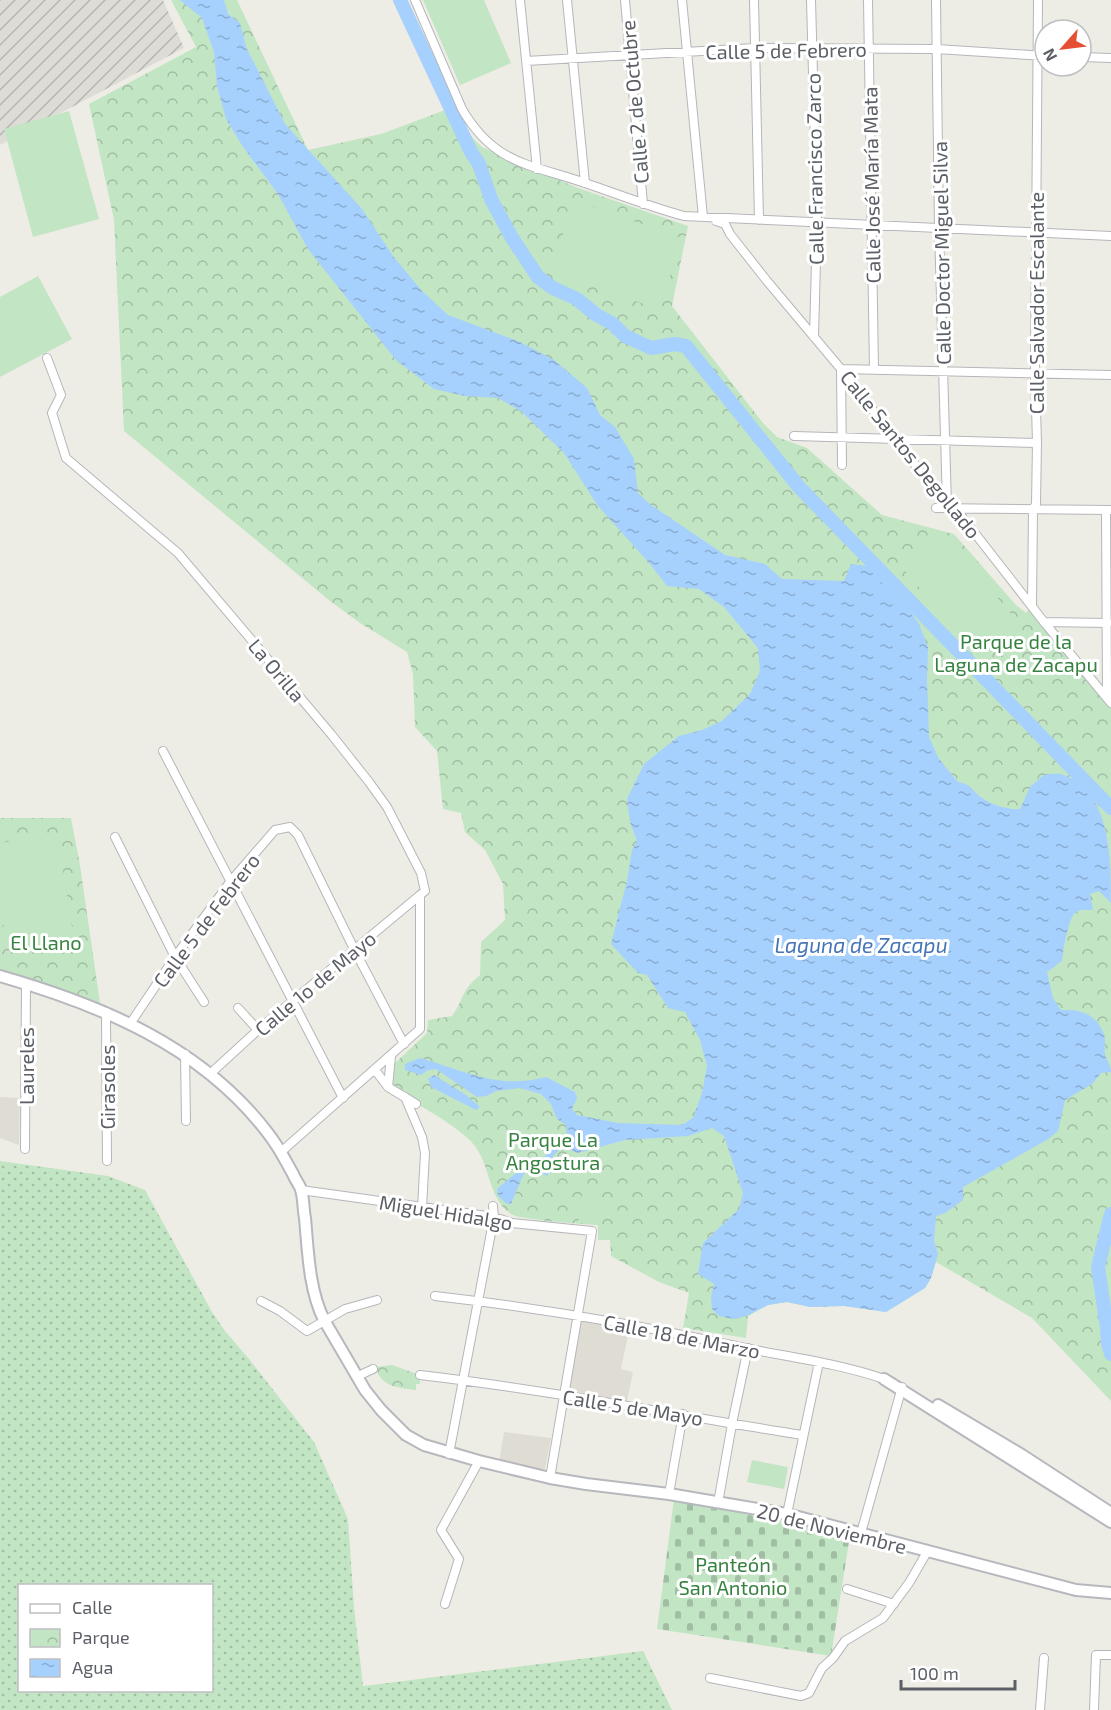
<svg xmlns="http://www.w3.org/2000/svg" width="1111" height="1710" font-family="'Exo 2',sans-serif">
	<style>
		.industrial { fill: url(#industrial-furrows) }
		.education { fill: #dedcd3 }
		.grass { fill: url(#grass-dots); fill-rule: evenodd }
		.cemetery { fill: url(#cemetery-stones) }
		.park { fill: url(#park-crowns) }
		.pitch { fill: #c2e5c4 }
		.water { fill: url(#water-ripples) }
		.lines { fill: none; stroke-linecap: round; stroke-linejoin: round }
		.river { stroke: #a6d0fd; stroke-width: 14 }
		.street-casing { stroke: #b5b6bb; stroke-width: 10 }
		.secondary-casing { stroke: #b6b8be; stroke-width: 14 }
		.street { stroke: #fff; stroke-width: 8 }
		.secondary { stroke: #fff; stroke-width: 10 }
		.labels { text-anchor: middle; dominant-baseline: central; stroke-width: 6; stroke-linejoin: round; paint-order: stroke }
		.street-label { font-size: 20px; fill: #5c5f65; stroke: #fff }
		.park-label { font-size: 20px; fill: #368240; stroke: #fff }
		.water-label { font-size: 21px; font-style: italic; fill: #4675b7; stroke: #fff }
	</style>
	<defs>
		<pattern id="industrial-furrows" width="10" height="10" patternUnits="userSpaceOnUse" patternTransform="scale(1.5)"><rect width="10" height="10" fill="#dddcd7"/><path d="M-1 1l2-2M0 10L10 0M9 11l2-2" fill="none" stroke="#b6b6b2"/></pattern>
		<pattern id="grass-dots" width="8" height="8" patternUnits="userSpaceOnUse" patternTransform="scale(1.5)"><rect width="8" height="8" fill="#c2e5c4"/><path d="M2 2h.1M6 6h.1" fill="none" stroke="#a1bda3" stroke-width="1.8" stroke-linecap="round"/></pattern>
		<pattern id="cemetery-stones" width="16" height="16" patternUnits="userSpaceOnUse" patternTransform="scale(1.5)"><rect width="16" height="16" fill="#c2e5c4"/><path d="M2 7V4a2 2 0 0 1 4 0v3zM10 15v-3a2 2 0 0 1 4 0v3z" fill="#a1bda3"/></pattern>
		<pattern id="park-crowns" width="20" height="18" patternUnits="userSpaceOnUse" patternTransform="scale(1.5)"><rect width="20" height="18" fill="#c2e5c4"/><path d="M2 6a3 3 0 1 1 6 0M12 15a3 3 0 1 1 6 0" fill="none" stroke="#a1bda3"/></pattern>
		<pattern id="water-ripples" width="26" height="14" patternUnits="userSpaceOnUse" patternTransform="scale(1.5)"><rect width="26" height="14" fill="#a6d0fd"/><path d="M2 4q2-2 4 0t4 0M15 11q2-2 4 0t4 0" fill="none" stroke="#8aacd0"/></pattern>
	</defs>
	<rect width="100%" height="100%" fill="#eeede5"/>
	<path class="industrial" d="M0,0h163l21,48 -184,97z"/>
	<path class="education" d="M0,1097l20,1 -1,47 -19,-7z
		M579,1316l51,9 -9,44 12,3 -7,34 -63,-9z
		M504,1432l47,6 -7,35 -45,-11z"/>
	<path class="grass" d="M0,1161l108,15 37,14 67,122 13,19 24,28 65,83 34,77 6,88 9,79 280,-35 29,59h-672zM20,1586h192v104h-192z"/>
	<path class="cemetery" d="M674,1499l77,13 99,23 -19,121 -174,-27z"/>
	<path class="park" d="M171,0h66l71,150 73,-16 64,-24 37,37 96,41 110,38 -16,80 91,117 14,14 30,11 75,67 72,19 62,71 10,8 6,-8 79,98v698l-79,-83 -96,-56 -5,16 -6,10 -39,24 -42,-6 -34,1 -23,-5 -19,3 -20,11 -2,22 -63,-10 6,-35 -30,-11 -48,-26 -1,-16h-12v-15c-14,-1 -79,-5 -87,-11 -23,-16 -20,-46 -36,-68 -17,-21 -61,-43 -84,-58l3,-24 33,-31 1,-13 24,-4c13,-18 8,-25 28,-41l1,-33 24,-22 -2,-36 -18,-34 -20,-18 -4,-19 -18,-4 -6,-58 -22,-24 -2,-53 -6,-22 -47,-29 -30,-22 -206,-170 -10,-211 -25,-116 107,-57z
		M0,818h71l9,47 21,145 -101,-35z
		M392,1365l28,10v9h-4v6c-17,-2 -36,-3 -40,-23z"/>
	<path class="pitch" d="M423,0h61l27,63 -51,22z
		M69,111l30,108 -66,18 -29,-108z
		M575,200l108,39 -25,70 -108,-38z
		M38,276l34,63 -72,38v-80z
		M943,533l74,88 -41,34 -74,-88z
		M57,833l17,106 -67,10 -7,-45v-61z
		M582,1194l20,3 -4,28 -20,-2z
		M752,1460l36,7 -4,22 -37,-7z"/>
	<path class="water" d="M180,0h44l4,14 12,9 6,24 39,77 77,85 31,47 29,35 26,24 72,27 34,18 33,28 13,27 15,12 19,32 4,34 13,12 74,50 40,9 17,15 62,2 7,-17 16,2 36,35 16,23 9,23 -1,31 2,59 10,22 19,23c15,3 13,8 24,16 10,7 26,12 38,11l10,-22 15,-13c6,0 14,-1 19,1 47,18 47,83 47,128l-12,-12 -9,3 3,16c-6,0 -14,-2 -19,4 -6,8 -11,36 -12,47l-15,11 6,26 8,12c20,-1 35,4 43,24 2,6 0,13 1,20 1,6 6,10 6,18l-10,1 -9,11 -27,16 -7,31 -11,9 -84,47v13l-18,13 -9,3 -2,25 4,13 -7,24 -6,10 -39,24 -42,-6 -34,1 -23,-5 -19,3 -21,11 -14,3 -14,-3 -7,-7 -1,-12 3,-13 -16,-10 5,-31 36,-34 4,-16 -19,-57 -12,-8 -24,8 -63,4 -47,13 -16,-6 -9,9v8l-6,12 -14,-7 5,-7 -2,1 -13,12 -12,29h-4l-9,-8 -1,-7 19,-16 9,-1 10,-10 9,-5 23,-21 -1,-11 -9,-6 -6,-15 -10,-10 -21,-6 -24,3 -10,5 -9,1 -41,-28 -8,1 -7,5 -16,-5v-6l15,-6c45,13 79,32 126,19l29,15 2,6 -5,11 5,6 41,8 64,2 11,-7 9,-25 5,-27 -7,-26 -15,-28 -17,-4 -21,-33 -9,-2 -27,-29 16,-63 5,-31 5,-9 -7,-19 -3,-23 17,-35 35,-28 23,-6 20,-9 28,-27 10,-23 -2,-23 -34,-41 -25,-18 -32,-3 -17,-22 -52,-58 -34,-53 -42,-41 -24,-14 -33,-2 -31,-7 -38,-29 -88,-111 -30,-55 -35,-47 -17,-28 -9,-33 -3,-34 -12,-34z
		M434,1075l32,20 13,11v2l-3,2 -45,-23 -3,-8z"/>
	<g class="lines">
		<path class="river" d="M400,0l71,152 8,12 12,35 21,39 26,39 15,11 24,11 18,15 18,10 12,12 26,12 24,-4 11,2 113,141 312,321
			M1111,1214l-13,53 9,61 1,15 3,11"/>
		<g class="street-casing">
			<path id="street" d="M415,0l47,109c33,57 70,55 126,75 32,11 63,23 96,32l427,20
				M520,0l17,169
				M567,0l18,183
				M625,0l18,204
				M682,0l21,217
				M754,0l5,220
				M811,0l6,223 -3,114
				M868,0l6,369
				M936,0l3,229 8,276
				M1081,57l30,1
				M526,61l229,-13 182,1 108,7
				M716,221l9,3 5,10 37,47 74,88 106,137 9,3 88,113 67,81
				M47,358l14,37 -9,18 14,45 112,95 153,181 38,48 18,25 15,29 19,37 4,18 -5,4v134l-138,122
				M794,436l243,7
				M842,465l-1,-96 270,6
				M936,508l174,2
				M1106,510l1,187
				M1032,605l1,-96 3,-5 1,-61 -2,-70 3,-373
				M1044,622l64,1
				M163,751l180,347
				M115,837l60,120 29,45
				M238,1008l20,22
				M106,1012l1,149
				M130,1024l45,-67 55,-75 45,-52 15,-3 8,8 56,114 50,95
				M185,1054l1,67
				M375,1070l13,17 28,17
				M211,1073l47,-43 162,-135
				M388,1087l3,-31
				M405,1097l17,40 3,16 -3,55
				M25,1149l1,-165
				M301,1190l193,27 18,6 80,8 -42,247
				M435,1296c105,12 211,30 315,53 45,9 90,15 134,30
				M261,1301l19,10 27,20 38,-22 32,-9
				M420,1375c128,15 255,40 382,60
				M358,1376l15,-7
				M449,1454l45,-237 -1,-11
				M669,1494l14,-80
				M718,1503l14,-79 16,-76
				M787,1514l32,-152
				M861,1533l41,-146
				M847,1589l47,15
				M445,1604l14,-45 -18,-29 38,-69
				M710,1678l91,18 8,-3 13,-25 11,-10 12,-17 38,-23 26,-35 18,-31
				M1040,1710l4,-52
				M1094,1710l2,-55h15"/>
		</g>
		<g class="secondary-casing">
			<path id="secondary" d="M0,976c101,29 201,70 267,156 12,15 17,26 26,42 2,6 7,11 8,16 3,9 2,19 4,28 3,33 4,72 19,102l41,70 16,20 25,25 18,10 55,16 71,17 36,6 83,10 118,20 289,76 35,3
				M884,1379l227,143
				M938,1405l84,50 89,58"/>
		</g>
		<use href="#street" class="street"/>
		<use href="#secondary" class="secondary"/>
	</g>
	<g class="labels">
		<g class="street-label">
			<text transform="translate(786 50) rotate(-1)">Calle 5 de Febrero</text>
			<text transform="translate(634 102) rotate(-95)">Calle 2 de Octubre</text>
			<text transform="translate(814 169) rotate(-91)">Calle Francisco Zarco</text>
			<text transform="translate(871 185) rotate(-91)">Calle José María Mata</text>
			<text transform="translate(941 253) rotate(-91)">Calle Doctor Miguel Silva</text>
			<text transform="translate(1036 303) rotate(-90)">Calle Salvador Escalante</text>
			<text transform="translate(911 454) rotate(51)">Calle Santos Degollado</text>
			<text transform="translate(277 670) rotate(50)">La Orilla</text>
			<text transform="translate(206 920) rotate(-53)">Calle 5 de Febrero</text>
			<text transform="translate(315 983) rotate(-40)">Calle 1o de Mayo</text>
			<text transform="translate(26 1066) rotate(-90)">Laureles</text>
			<text transform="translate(107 1087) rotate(-90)">Girasoles</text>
			<text transform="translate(446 1212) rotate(9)">Miguel Hidalgo</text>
			<text transform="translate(682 1336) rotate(11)">Calle 18 de Marzo</text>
			<text transform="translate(633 1407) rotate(9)">Calle 5 de Mayo</text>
			<text transform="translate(832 1528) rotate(14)">20 de Noviembre</text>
		</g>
		<g class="park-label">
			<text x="1016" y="641">Parque de la<tspan x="1016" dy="23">Laguna de Zacapu</tspan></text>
			<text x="46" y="942">El Llano</text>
			<text x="553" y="1139">Parque La<tspan x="553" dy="23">Angostura</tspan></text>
			<text x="733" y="1564">Panteón<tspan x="733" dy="23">San Antonio</tspan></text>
		</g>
		<g class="water-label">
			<text x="861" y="944">Laguna de Zacapu</text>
		</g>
	</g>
	<rect x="18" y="1584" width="195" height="108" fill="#ffffff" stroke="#bebfc1" stroke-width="1.5"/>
	<rect x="30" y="1604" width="30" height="9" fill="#ffffff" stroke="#bebfc1" stroke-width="1.5"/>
	<text x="72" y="1614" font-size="18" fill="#5c5f65">Calle</text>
	<rect x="30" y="1629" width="30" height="18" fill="url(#park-crowns)" stroke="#bebfc1" stroke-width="1.5"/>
	<text x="72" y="1644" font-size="18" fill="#5c5f65">Parque</text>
	<rect x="30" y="1659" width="30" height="18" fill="url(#water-ripples)" stroke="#bebfc1" stroke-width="1.5"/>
	<text x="72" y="1674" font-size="18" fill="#5c5f65">Agua</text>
	<g transform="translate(1063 48) rotate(242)"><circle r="28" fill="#ffffff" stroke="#bebfc1" stroke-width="1.5"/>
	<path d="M0-4.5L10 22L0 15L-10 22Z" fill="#e55034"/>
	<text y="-9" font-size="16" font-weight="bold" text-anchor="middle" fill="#5c5f65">N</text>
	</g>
	<path d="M901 1680v9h114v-9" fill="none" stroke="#5c5f65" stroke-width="3"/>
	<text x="910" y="1680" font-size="18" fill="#5c5f65" stroke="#ffffff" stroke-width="4.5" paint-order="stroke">100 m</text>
</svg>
